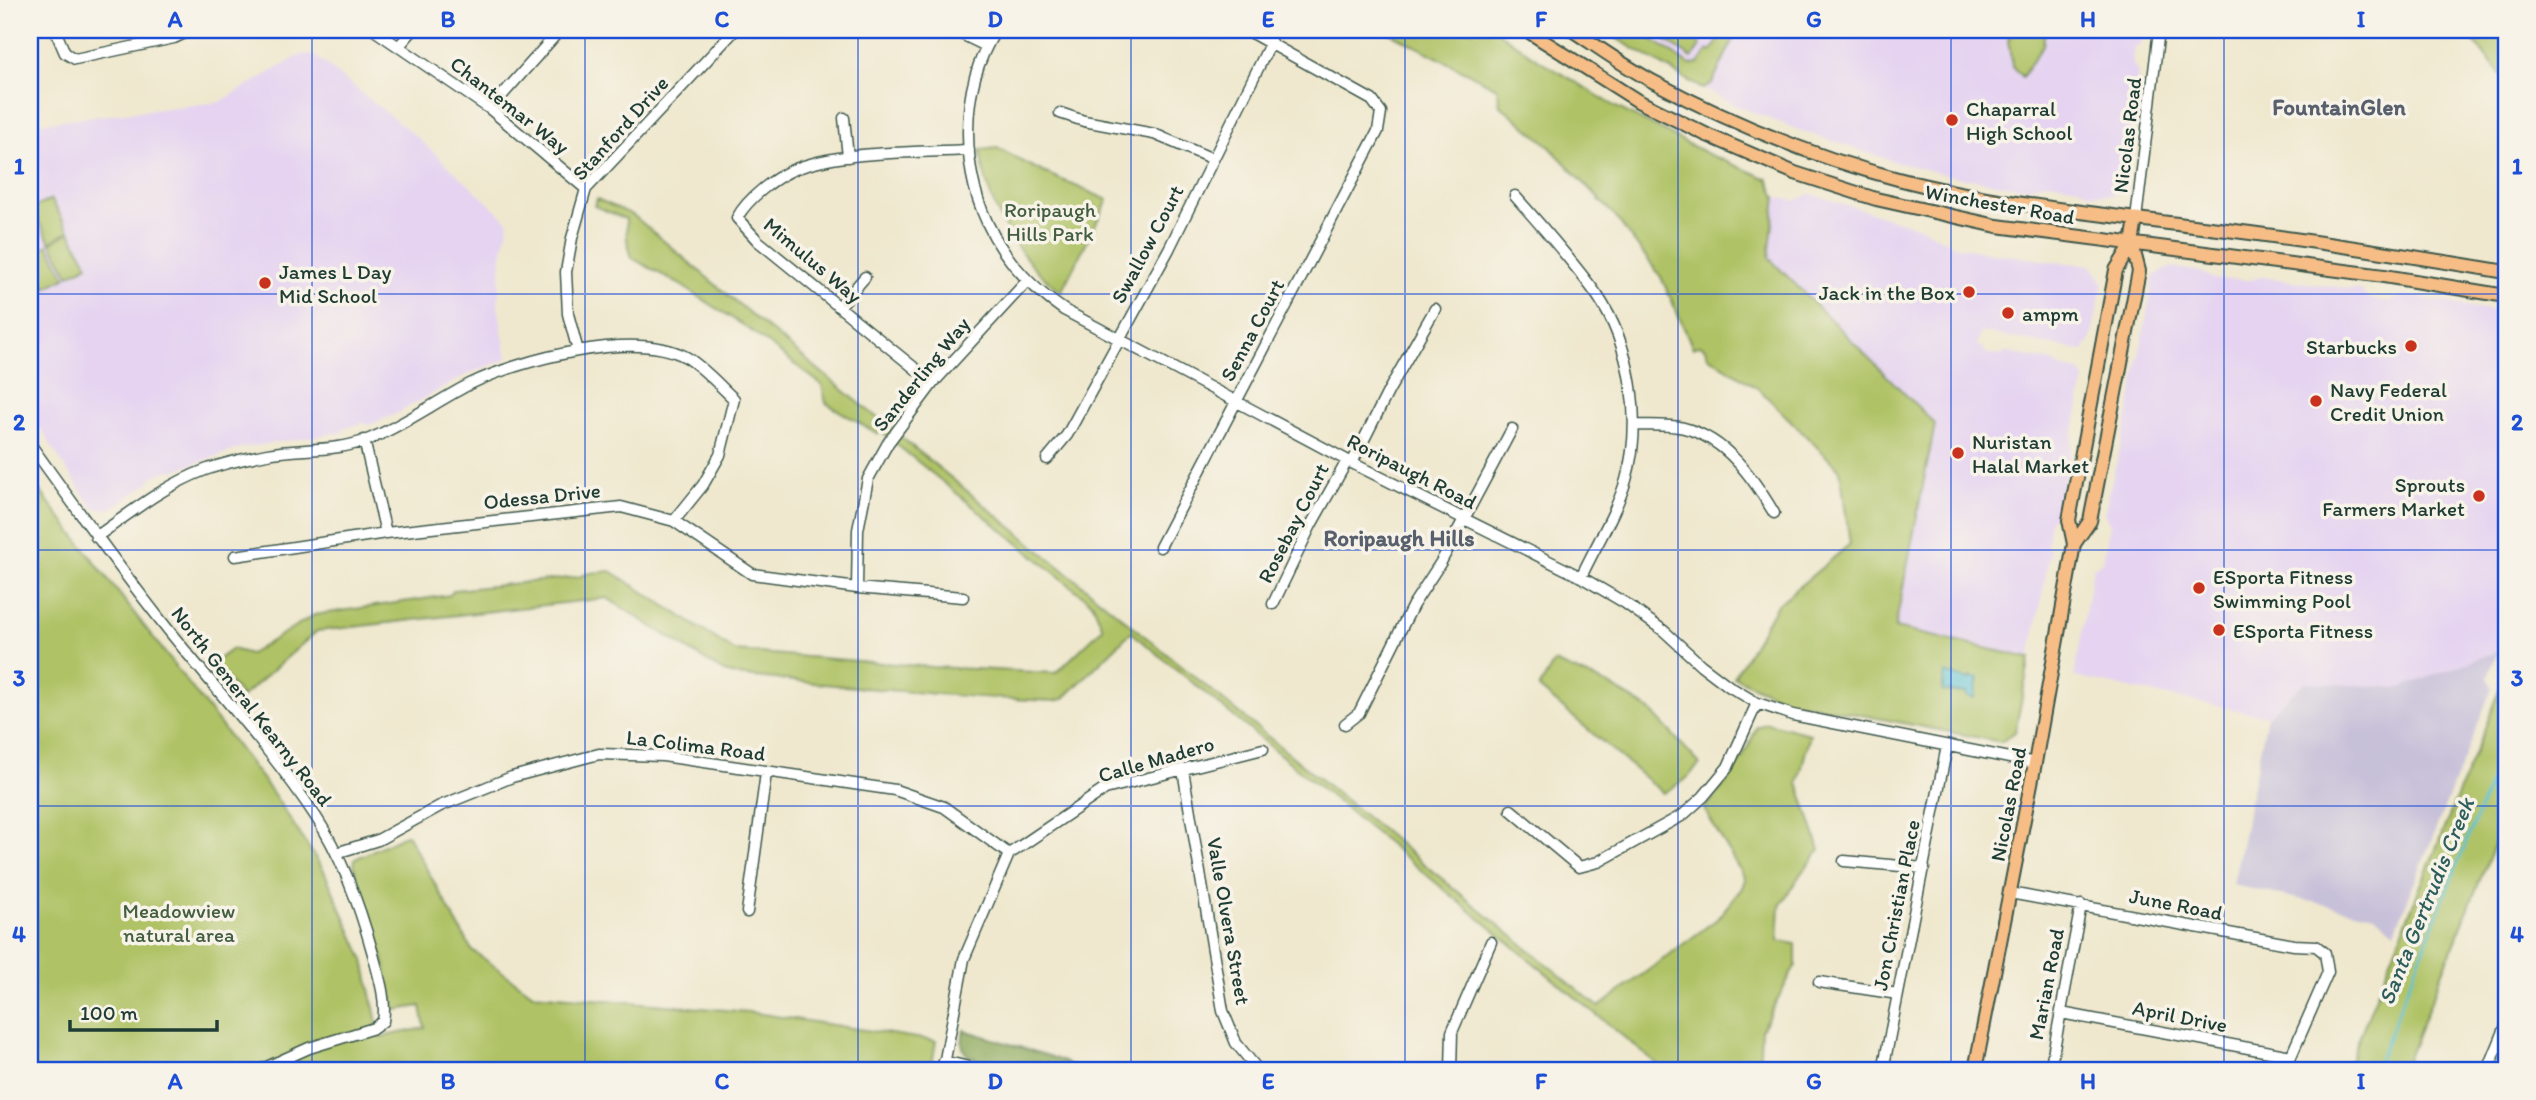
<svg xmlns="http://www.w3.org/2000/svg" width="2536" height="1100" font-family="Itim,sans-serif">
	<style>
		.built { fill: #e5d3f1 }
		.industrial { fill: #c7c0d9 }
		.green { fill: #afc265; stroke: #67804c; stroke-width: 2 }
		.forest { fill: #8ba85a; stroke: #557247; stroke-width: 2 }
		.water { fill: #58c2d3; stroke: #3c8084; stroke-width: 2 }
		.lines { fill: none; stroke-linecap: round; stroke-linejoin: round }
		.stream { stroke: #58c2d3; stroke-width: 2.5 }
		.minor-casing { stroke: #3e574b; stroke-width: 13 }
		.major-casing { stroke: #3e574b; stroke-width: 16 }
		.minor { stroke: #fff; stroke-width: 10 }
		.major { stroke: #f6be86; stroke-width: 12 }
		.grid { fill: none; stroke: #1d4ed8; stroke-width: 2; stroke-opacity: 0.55 }
		.poi-dot { fill: #c8321e; stroke: #f7f3e8; stroke-width: 2.5 }
		.labels { text-anchor: middle; dominant-baseline: central; stroke-width: 7; stroke-linejoin: round; paint-order: stroke }
		.street-label { font-size: 21px; fill: #1f3d34; stroke: #f7f3e8 }
		.poi-label { font-size: 21px; fill: #1f3d34; stroke: #f7f3e8; text-anchor: start }
		.park-label { font-size: 21px; fill: #435e40; stroke: #f7f3e8 }
		.neighbourhood-label { font-size: 23px; font-weight: bold; fill: #58606e; stroke: #f7f3e8 }
		.water-label { font-size: 23px; font-style: italic; fill: #2d5e5c; stroke: #f7f3e8 }
		.neatline { fill: none; stroke: #1d4ed8; stroke-width: 2.5 }
		.grid-label { font-size: 23px; text-anchor: middle; font-weight: bold; fill: #1d4ed8 }
	</style>
	<rect width="100%" height="100%" fill="#f7f3e8"/>
	<filter id="ink" filterUnits="userSpaceOnUse"><feTurbulence type="fractalNoise" baseFrequency=".0143" numOctaves="2"/><feDisplacementMap in="SourceGraphic" scale="14" xChannelSelector="R" yChannelSelector="G"/><feConvolveMatrix kernelMatrix="1 2 1 2 8 2 1 2 1" color-interpolation-filters="sRGB"/></filter>
	<filter id="wash" filterUnits="userSpaceOnUse"><feTurbulence type="fractalNoise" baseFrequency=".00686" numOctaves="4" result="noise"/><feDisplacementMap in="SourceGraphic" scale="28" xChannelSelector="R" yChannelSelector="G"/><feGaussianBlur stdDeviation="1.57" result="paint"/><feColorMatrix in="noise" values="0 0 0 0 0 0 0 0 0 0 0 0 0 0 0 0 0 1.4 0 .05"/><feComposite in="paint" operator="in"/></filter>
	<g filter="url(#wash)">
		<rect width="100%" height="100%" fill="#efe8ce"/>
		<path class="built" d="M1602,30h542l-2,12 -8,6 -1,8 -1,6 6,11 -14,114 -13,8 -22,-2 -10,-6 -32,-5 -21,6 -69,-11 -61,-15 -100,-33 -56,-22 -55,-27z
			M305,54l10,2 102,81 92,85 -8,38 -3,46 9,53 -39,15 -70,39 -29,12 -6,-2 -19,5 -2,4 -101,16 -68,23 -5,-1 -18,8 -1,5 -39,26 -17,-1 -38,-56 -13,-22 -4,-2 -8,-14v-290l190,-22 77,-45z
			M1810,194l112,34 31,17 25,6 78,11 35,3 12,17 -13,61 -4,3 -1,5 -105,-19 -3,14 5,1 3,6 17,3 4,-4 48,10 6,5 21,5 3,8 -27,135 -7,5 -3,26 3,6 -20,106 -135,-29 40,-205 -166,-166 7,-61 19,4z
			M2171,267l30,5 13,7 31,1 17,-3 99,13 7,8 22,4 13,-7 103,18v322l-8,16 -98,37 -95,-6 -38,34 -193,-39 19,-109 10,-7 7,-37 -6,-11 24,-96 26,-141z"/>
		<path class="industrial" d="M2498,651l-10,26 4,11 -97,244 -21,-17 -141,-30 34,-169 38,-34 95,6z"/>
		<path class="green" d="M1384,30h111l41,28 82,50 90,46 60,25 8,18 -7,61 166,166 -40,204 135,30 -15,74 -14,10 -217,-42 -50,-23 43,-72 73,-61 -10,-74 -80,-80 -52,-34 -2,-7 -6,-4 -7,3 -32,-71 -47,-62 -67,-71 -47,-39 -3,-17z
			M1602,30h36l52,35 9,-2 9,-13 3,2 14,-22h13l-26,53 -9,6z
			M1669,30h10l22,15 -9,13 -29,-19z
			M2006,30h39l-2,15 -21,32 -10,-11 -4,-26 2,-3z
			M2464,30h42v51z
			M997,148l44,23 67,29 -47,92c-47,-37 -73,-83 -81,-142z
			M51,199l18,32 -19,11 -18,-33z
			M597,199l36,16 121,102 845,690 118,-88 25,-31 3,-9 -41,-70c24,-26 39,-49 53,-82l10,-4 43,11 -12,49 22,67 -18,22 -22,34 -2,35 18,3v21l-35,65 -2,40h-95l-533,-438 -68,67 -9,2c-106,-4 -212,-15 -318,-26l-12,-3 -117,-74 -290,33 -75,66 -29,-34 19,-14 18,5 64,-39 136,-20 4,-5 124,-13 12,-4 21,-2 124,80 197,16 124,6 47,-45 -10,-24 -213,-173 -2,3 -52,-31 -4,-18 -76,-58 -67,-43 -47,-26 -5,-18 -1,-21 -32,-13z
			M70,232l18,33 -19,10 -18,-32z
			M48,245l18,32 -20,11 -16,-33z
			M30,478l243,315 51,78 40,89 16,77 45,-9 -4,-22 -26,4 -15,-64 -26,-80 1,-7 52,-25 65,116 61,44 216,18 187,29 -5,29h-130l-29,-3v3h-742z
			M1554,662l53,22 42,25 51,55 -15,16 -22,13 -124,-105z
			M2506,667v149l-103,254h-57l149,-367z"/>
		<path class="forest" d="M964,1030l88,27 31,13h-63l-50,-13c-10,-6 -8,-17 -6,-27z"/>
		<path class="water" d="M1945,673l24,7 1,-3 8,2 -4,19 -8,-2v-3l-24,-2z"/>
		<g class="lines">
			<path class="stream" d="M2375,1070l131,-327"/>
		</g>
	</g>
	<g filter="url(#ink)">
		<g class="lines">
			<g class="minor-casing">
				<path id="minor" d="M55,30l10,23 10,6 99,-21 17,-8
					M374,30l116,79 96,80
					M953,30l33,16
					M996,30c-38,59 -36,145 -2,206 17,30 42,55 70,74l288,153 229,114 44,26 39,28 37,34 29,22 27,16 36,12 242,48
					M399,46l14,-16
					M490,109l70,-79
					M1060,113l24,8 70,13 59,25
					M844,118l4,39
					M1515,196c28,32 57,64 82,99 34,50 46,126 29,185 -10,33 -30,65 -45,97
					M2136,219l23,-189
					M839,307l26,-30
					M578,351l-10,-37 -2,-42 6,-34 14,-49 149,-159
					M933,383l-175,-142 -21,-23c10,-19 40,-43 61,-50 49,-18 119,-15 171,-18
					M1634,425c15,1 34,-1 50,3 43,11 69,50 90,85
					M364,440l22,93
					M30,444c43,60 86,120 132,178 51,65 109,126 154,195 27,41 44,90 57,137 5,20 14,46 10,67l-9,7 -65,20 -49,22
					M1047,459l20,-24 102,-186 102,-207
					M1352,463l37,-73 46,-81
					M96,537c34,-24 69,-52 109,-67 19,-7 42,-12 62,-16 32,-6 68,-2 100,-14 36,-14 68,-38 103,-56 49,-24 165,-55 216,-27 16,9 34,29 48,42l-14,56 -17,30 -29,36
					M1160,547l218,-416 3,-19 -9,-12 -126,-70
					M235,556l151,-23 235,-26 53,14 78,53 105,14 106,9
					M857,588l1,-58 10,-51 20,-36 45,-60 95,-103
					M1273,604l38,-79 36,-64
					M1345,724l14,-11 54,-108 28,-43 71,-133
					M1183,770l40,241 13,32 22,27
					M1511,810l68,57 19,-5 85,-47 20,-18 25,-30 29,-64
					M336,853l42,-13 62,-34 72,-29 87,-23 64,2 232,34 49,17 65,47
					M1844,861l80,7
					M2010,893l284,52 22,1 9,7 3,19 -43,98
					M747,912l19,-139
					M1819,982l79,12
					M2061,1013l230,43
					M944,1061l37,9
					M943,1070l21,-111 45,-105 96,-65 158,-40
					M1451,1070l1,-38 39,-90
					M1883,1070l64,-324
					M2050,1070l31,-165
					M2488,1070l18,-44"/>
			</g>
			<g class="major-casing">
				<path id="major" d="M1526,30l112,71 69,34 88,38 81,26 121,27 387,50 122,20
					M1572,30c26,17 52,36 80,51 77,41 162,76 246,98 100,26 202,35 304,48 102,12 203,28 304,45
					M2074,544l16,-23 49,-250 -7,-27
					M1975,1070l60,-307 39,-219 -5,-24 16,-84 31,-166 16,-26 4,-25"/>
			</g>
			<use href="#minor" class="minor"/>
			<use href="#major" class="major"/>
		</g>
	</g>
	<path class="grid" d="M312,30v1040M585,30v1040M858,30v1040M1131,30v1040M1405,30v1040M1678,30v1040M1951,30v1040M2224,30v1040M30,294h2476M30,550h2476M30,806h2476"/>
	<g class="poi-dot">
		<circle cx="1952" cy="120" r="7"/>
		<circle cx="265" cy="283" r="7"/>
		<circle cx="1969" cy="292" r="7"/>
		<circle cx="2008" cy="313" r="7"/>
		<circle cx="2411" cy="346" r="7"/>
		<circle cx="2316" cy="401" r="7"/>
		<circle cx="1958" cy="453" r="7"/>
		<circle cx="2479" cy="496" r="7"/>
		<circle cx="2199" cy="588" r="7"/>
		<circle cx="2219" cy="630" r="7"/>
	</g>
	<g class="labels">
		<g class="street-label">
			<text transform="translate(510 105) rotate(38)">Chantemar Way</text>
			<text transform="translate(620 128) rotate(-48)">Stanford Drive</text>
			<text transform="translate(2127 135) rotate(-83)">Nicolas Road</text>
			<text transform="translate(2000 204) rotate(10)">Winchester Road</text>
			<text transform="translate(1147 244) rotate(-62)">Swallow Court</text>
			<text transform="translate(813 260) rotate(40)">Mimulus Way</text>
			<text transform="translate(1252 330) rotate(-62)">Senna Court</text>
			<text transform="translate(921 374) rotate(-51)">Sanderling Way</text>
			<text transform="translate(1412 471) rotate(27)">Roripaugh Road</text>
			<text transform="translate(542 496) rotate(-6)">Odessa Drive</text>
			<text transform="translate(1293 523) rotate(-63)">Rosebay Court</text>
			<text transform="translate(252 706) rotate(52)">North General Kearny Road</text>
			<text transform="translate(696 745) rotate(7)">La Colima Road</text>
			<text transform="translate(1156 759) rotate(-16)">Calle Madero</text>
			<text transform="translate(2008 804) rotate(-79)">Nicolas Road</text>
			<text transform="translate(2176 904) rotate(11)">June Road</text>
			<text transform="translate(1896 905) rotate(-79)">Jon Christian Place</text>
			<text transform="translate(1229 921) rotate(80)">Valle Olvera Street</text>
			<text transform="translate(2046 984) rotate(-79)">Marian Road</text>
			<text transform="translate(2180 1016) rotate(11)">April Drive</text>
		</g>
		<g class="poi-label">
			<text x="1966" y="108">Chaparral<tspan x="1966" dy="24">High School</tspan></text>
			<text x="279" y="271">James L Day<tspan x="279" dy="24">Mid School</tspan></text>
			<text x="1955" y="292" text-anchor="end">Jack in the Box</text>
			<text x="2022" y="313">ampm</text>
			<text x="2397" y="346" text-anchor="end">Starbucks</text>
			<text x="2330" y="389">Navy Federal<tspan x="2330" dy="24">Credit Union</tspan></text>
			<text x="1972" y="441">Nuristan<tspan x="1972" dy="24">Halal Market</tspan></text>
			<text x="2465" y="484" text-anchor="end">Sprouts<tspan x="2465" dy="24">Farmers Market</tspan></text>
			<text x="2213" y="576">ESporta Fitness<tspan x="2213" dy="24">Swimming Pool</tspan></text>
			<text x="2233" y="630">ESporta Fitness</text>
		</g>
		<g class="park-label">
			<text x="1050" y="209">Roripaugh<tspan x="1050" dy="24">Hills Park</tspan></text>
			<text x="179" y="910">Meadowview<tspan x="179" dy="24">natural area</tspan></text>
		</g>
		<g class="neighbourhood-label">
			<text x="2339" y="107">FountainGlen</text>
			<text x="1399" y="538">Roripaugh Hills</text>
		</g>
		<g class="water-label">
			<text transform="translate(2426 901) rotate(-68)">Santa Gertrudis Creek</text>
		</g>
	</g>
	<rect width="2536" height="1100" fill="none" stroke="#f7f3e8" stroke-width="77"/>
	<path d="M70 1020v10h147v-10" fill="none" stroke="#1f3d34" stroke-width="3.5"/>
	<text x="80" y="1020" font-size="21" fill="#1f3d34" stroke="#f7f3e8" stroke-width="5" paint-order="stroke">100 m</text>
	<rect x="38" y="38" width="2460" height="1024" class="neatline"/>
	<g class="grid-label">
		<text x="175" y="27">A</text>
		<text x="448" y="27">B</text>
		<text x="722" y="27">C</text>
		<text x="995" y="27">D</text>
		<text x="1268" y="27">E</text>
		<text x="1541" y="27">F</text>
		<text x="1814" y="27">G</text>
		<text x="2088" y="27">H</text>
		<text x="2361" y="27">I</text>
		<text x="19" y="174">1</text>
		<text x="2517" y="174">1</text>
		<text x="19" y="430">2</text>
		<text x="2517" y="430">2</text>
		<text x="19" y="686">3</text>
		<text x="2517" y="686">3</text>
		<text x="19" y="942">4</text>
		<text x="2517" y="942">4</text>
		<text x="175" y="1089">A</text>
		<text x="448" y="1089">B</text>
		<text x="722" y="1089">C</text>
		<text x="995" y="1089">D</text>
		<text x="1268" y="1089">E</text>
		<text x="1541" y="1089">F</text>
		<text x="1814" y="1089">G</text>
		<text x="2088" y="1089">H</text>
		<text x="2361" y="1089">I</text>
	</g>
</svg>
